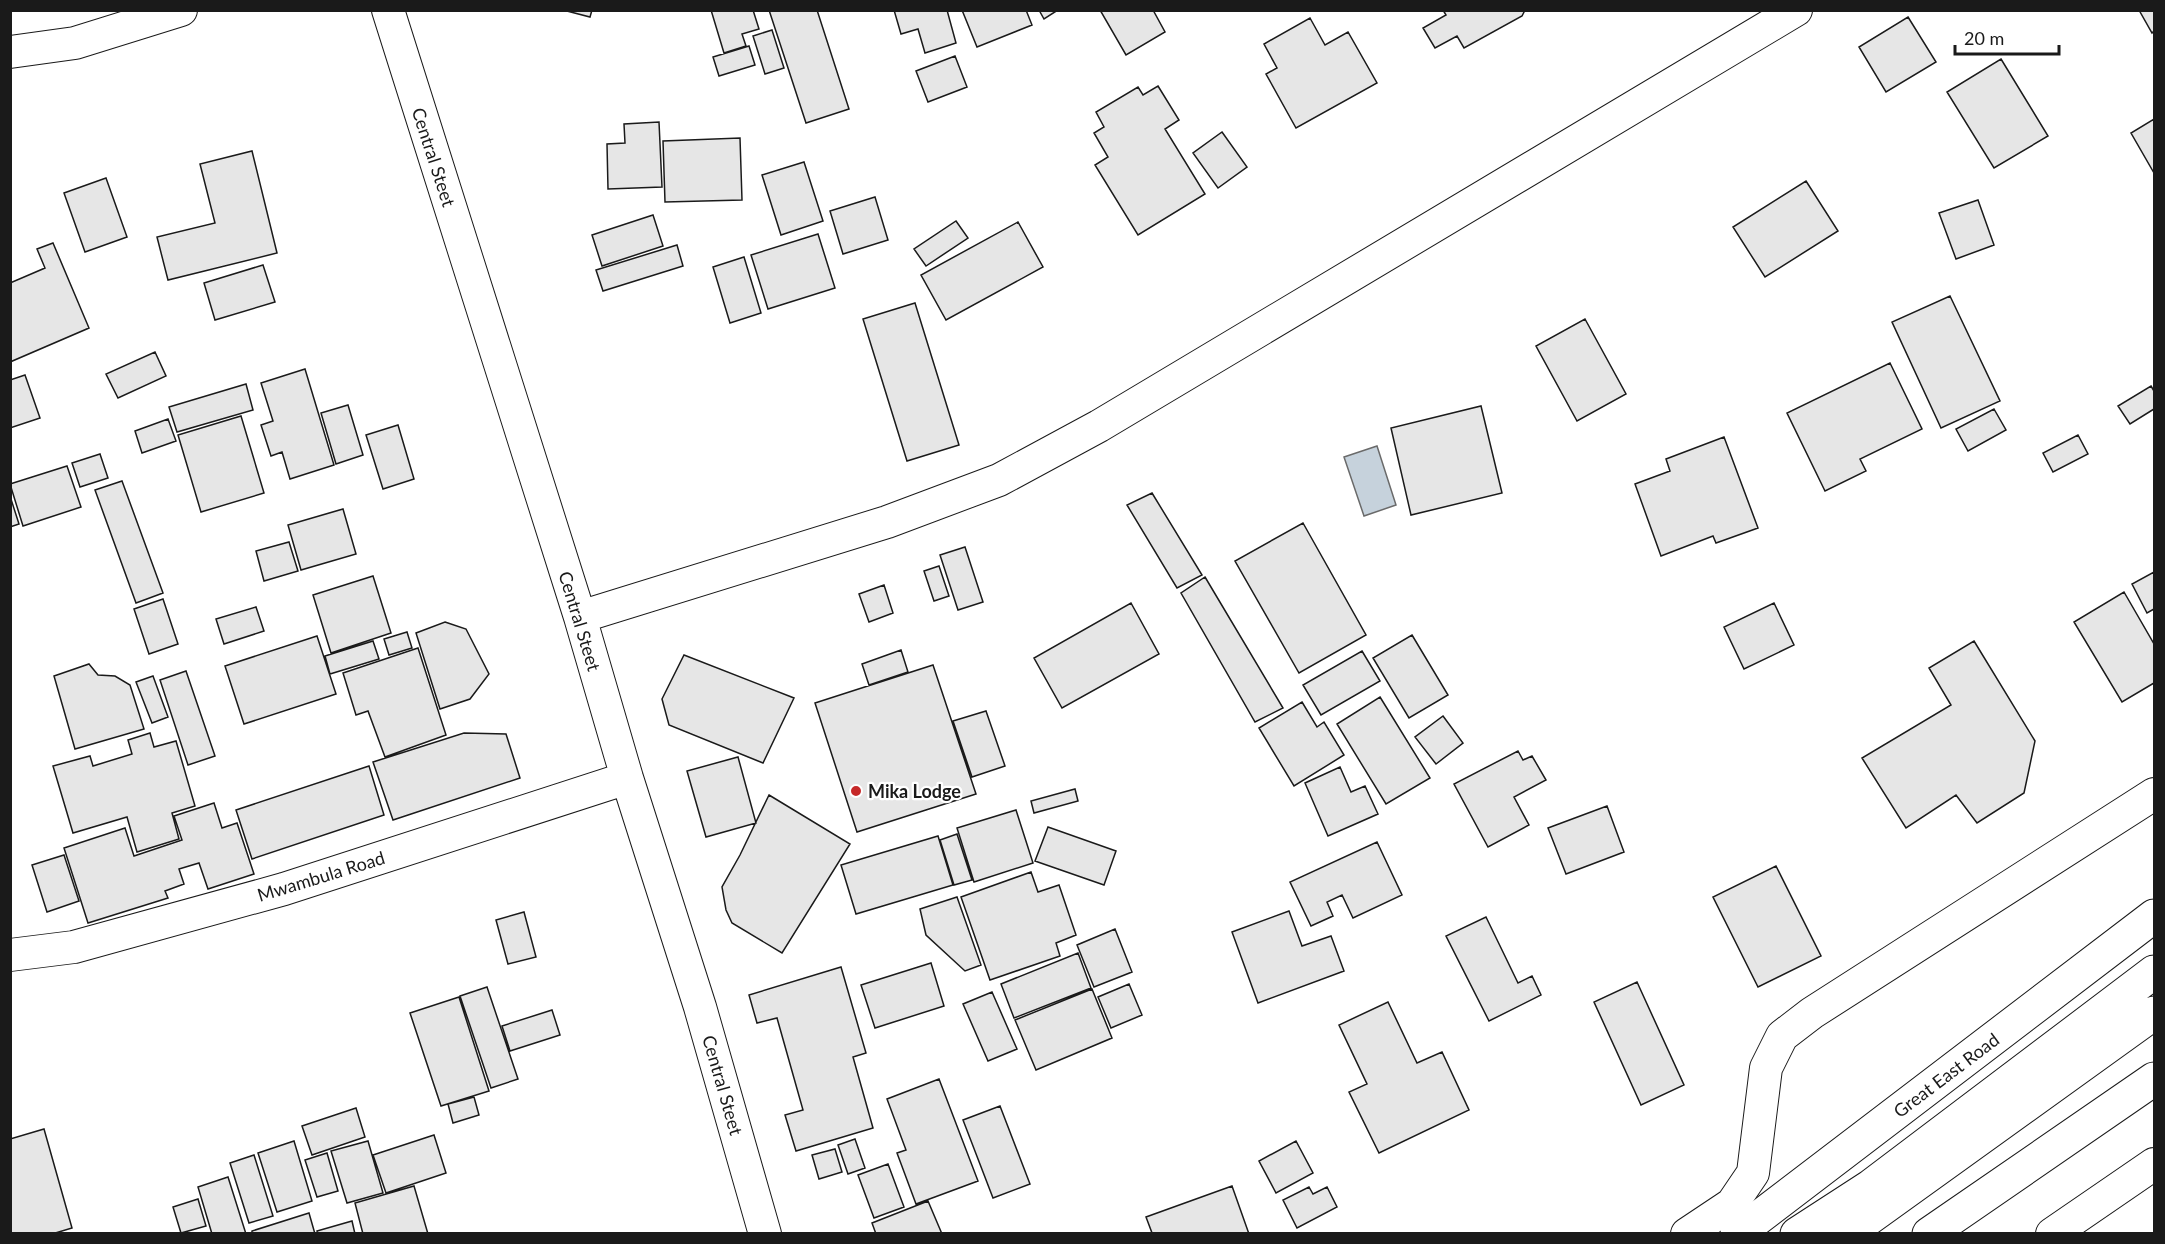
<svg xmlns="http://www.w3.org/2000/svg" width="2165" height="1244" font-family="Lato,sans-serif">
	<style>
		.water { fill: #c6d2dc; stroke: #6a6a6a; stroke-width: 1.5 }
		.building { fill: #e6e6e6; stroke: #1a1a1a; stroke-width: 1.5 }
		.lines { fill: none; stroke-linecap: round; stroke-linejoin: round }
		.street-casing { stroke: #1a1a1a; stroke-width: 34 }
		.primary-casing { stroke: #1a1a1a; stroke-width: 35 }
		.street { stroke: #fff; stroke-width: 32 }
		.primary { stroke: #fff; stroke-width: 33 }
		.poi-dot { fill: #c62828; stroke: #fff; stroke-width: 2 }
		.labels { text-anchor: middle; dominant-baseline: central; stroke-width: 4.5; stroke-linejoin: round; paint-order: stroke }
		.street-label { font-size: 18px; fill: #1a1a1a; stroke: #fff }
		.poi-label { font-size: 18px; font-weight: bold; fill: #1a1a1a; stroke: #fff; text-anchor: start }
	</style>
	<rect width="100%" height="100%" fill="#fff"/>
	<path class="water" d="M1377,446l19,59 -32,11 -20,-59z"/>
	<path class="building" d="M563,10h29l-2,7z
		M711,10h42l6,19 -17,5 4,12 -22,7z
		M769,10h48l32,99 -43,14z
		M894,10h53l9,33 -31,10 -7,-24 -17,5z
		M962,10h64l6,15 -55,22z
		M1039,10h19l-14,9z
		M1100,10h53l12,22 -39,23z
		M1443,10h82l-3,6 -58,32 -7,-12 -22,12 -12,-20 23,-13z
		M2139,10h15v21l-2,2z
		M1908,17l28,45 -50,30 -27,-45z
		M1310,18l15,27 23,-13 29,51 -81,45 -30,-54 11,-6 -13,-24z
		M772,30l12,38 -19,6 -12,-38z
		M749,46l6,19 -36,11 -6,-19z
		M955,56l12,31 -39,15 -12,-31z
		M2001,59l47,77 -54,32 -47,-76z
		M1158,86l21,34 -14,9 40,65 -67,41 -43,-70 13,-8 -14,-24 10,-6 -8,-15 42,-25 5,8z
		M2154,119v54l-23,-40z
		M659,122l3,65 -54,2 -1,-45 18,-1 -1,-19z
		M1222,132l25,35 -29,21 -25,-35z
		M740,138l2,62 -77,2 -2,-61z
		M252,151l25,102 -109,27 -11,-43 58,-14 -15,-59z
		M804,162l19,59 -42,14 -19,-60z
		M106,178l21,59 -42,15 -21,-59z
		M1806,181l32,50 -73,46 -32,-50z
		M875,197l13,43 -45,14 -13,-43z
		M1978,200l16,45 -38,14 -17,-46z
		M653,215l10,31 -61,20 -10,-31z
		M956,221l12,17 -42,28 -12,-17z
		M1018,222l25,45 -97,53 -25,-45z
		M818,234l17,54 -67,21 -17,-54z
		M53,243l36,85 -79,34v-79l35,-15 -8,-19z
		M677,245l6,21 -80,25 -7,-21z
		M744,257l17,56 -31,10 -17,-56z
		M263,265l12,37 -60,18 -11,-37z
		M1950,296l50,105 -59,27 -49,-106z
		M915,303l44,142 -52,16 -44,-142z
		M1585,319l41,75 -49,27 -41,-75z
		M155,352l11,24 -48,22 -12,-24z
		M1890,363l32,66 -62,30 6,12 -41,20 -38,-78z
		M305,369l29,96 -44,14 -8,-27 -11,4 -10,-31 12,-4 -12,-38z
		M25,375l15,43 -30,10v-48z
		M246,384l7,26 -76,22 -8,-25z
		M2151,386l3,5v18l-24,15 -12,-18z
		M348,405l15,50 -27,9 -15,-51z
		M1481,406l21,87 -91,22 -20,-87z
		M1994,409l12,21 -38,21 -12,-22z
		M241,416l23,77 -63,19 -23,-77z
		M168,419l8,22 -34,12 -7,-22z
		M398,425l16,54 -31,10 -17,-54z
		M2078,435l10,19 -35,18 -10,-19z
		M1724,437l34,91 -42,15 -3,-7 -52,20 -26,-72 35,-13 -4,-12z
		M100,454l8,24 -28,9 -8,-24z
		M67,466l14,41 -58,19 -13,-42z
		M122,481l41,112 -27,10 -41,-113z
		M1152,493l50,82 -25,13 -50,-83z
		M10,496l9,28 -9,3z
		M343,509l13,45 -55,16 -13,-45z
		M1303,523l63,112 -67,38 -64,-112z
		M289,542l9,29 -34,10 -8,-30z
		M965,547l18,55 -25,8 -18,-55z
		M939,566l10,30 -15,5 -10,-30z
		M2154,572v37l-7,4 -15,-29z
		M373,576l18,57 -60,20 -18,-58z
		M1205,577l78,131 -28,14 -74,-129z
		M884,585l9,28 -24,9 -10,-28z
		M2124,592l30,52v39l-32,19 -48,-80z
		M163,599l15,45 -29,10 -15,-45z
		M1131,603l28,51 -97,54 -28,-50z
		M1774,603l20,42 -50,24 -20,-42z
		M256,607l8,24 -40,13 -8,-25z
		M445,622l21,7 23,45 -19,25 -30,10 -24,-76z
		M407,632l5,16 -23,7 -5,-16z
		M1412,635l36,60 -39,23 -36,-60z
		M317,636l19,58 -92,30 -19,-58z
		M373,641l6,18 -49,15 -5,-18z
		M1974,641l61,100 -11,52 -47,30 -21,-28 -50,33 -44,-70 89,-53 -22,-37z
		M418,648l28,87 -61,22 -17,-46 -12,4 -13,-42z
		M901,650l7,22 -39,13 -7,-21z
		M1362,651l18,30 -59,34 -18,-30z
		M684,655l110,43 -31,65 -94,-38 -7,-26z
		M89,664l9,11 17,1 15,9 14,44 -69,20 -21,-73z
		M933,665l43,129 -119,38 -42,-129z
		M186,671l29,85 -27,9 -28,-85z
		M153,676l15,41 -16,6 -16,-41z
		M1380,697l50,81 -44,26 -49,-80z
		M1302,702l15,25 7,-5 20,33 -50,31 -35,-58z
		M986,711l19,55 -33,11 -19,-56z
		M1443,716l20,27 -27,21 -21,-27z
		M150,733l4,14 22,-6 19,65 -23,7 7,26 -42,13 -10,-35 -54,16 -20,-67 37,-10 3,10 39,-12 -4,-14z
		M464,733l42,1 14,44 -127,42 -20,-58z
		M1518,751l5,9 9,-4 14,24 -32,17 15,28 -41,22 -34,-63z
		M738,757l18,66 -50,14 -19,-66z
		M369,766l15,49 -132,44 -16,-49z
		M1340,767l11,25 14,-6 13,28 -50,22 -23,-53z
		M1075,789l3,12 -44,12 -3,-12z
		M769,795l81,49 -68,109 -50,-30 -6,-13 -4,-23 18,-32z
		M214,803l8,25 15,-5 17,51 -46,15 -9,-26 -20,6 5,15 -19,7 3,7 -80,25 -24,-75 61,-20 9,28 48,-16 -8,-24z
		M1607,806l17,46 -58,22 -18,-46z
		M1016,810l17,53 -59,19 -17,-54z
		M1048,827l68,24 -12,34 -69,-24z
		M957,834l15,46 -18,5 -14,-45z
		M938,836l15,49 -97,29 -15,-49z
		M1377,842l25,53 -49,23 -11,-23 -15,7 6,14 -22,10 -21,-44z
		M64,855l15,46 -32,11 -15,-47z
		M1776,866l45,90 -63,31 -45,-90z
		M1031,872l7,20 21,-7 17,50 -20,8 4,13 -70,24 -29,-83z
		M957,897l24,68 -16,6 -39,-36 -6,-26z
		M1289,911l13,35 29,-10 13,35 -86,32 -26,-71z
		M524,912l12,45 -28,7 -12,-44z
		M1486,917l32,66 14,-7 9,19 -52,26 -43,-85z
		M1115,929l17,43 -38,15 -17,-42z
		M1078,953l13,35 -77,30 -13,-34z
		M931,963l13,43 -69,22 -14,-43z
		M841,967l25,86 -13,4 20,71 -77,23 -11,-36 18,-5 -26,-92 -20,5 -8,-28z
		M1637,982l47,103 -43,20 -47,-103z
		M1129,984l13,31 -31,13 -13,-31z
		M487,987l31,92 -27,9 -31,-92z
		M1092,989l20,49 -76,32 -21,-50z
		M992,992l25,57 -29,12 -25,-57z
		M459,997l30,94 -48,15 -31,-93z
		M1388,1002l29,61 25,-11 27,58 -90,43 -30,-61 18,-8 -28,-59z
		M552,1010l8,25 -50,16 -8,-25z
		M939,1079l39,102 -62,23 -19,-51 9,-3 -19,-51z
		M474,1097l5,18 -26,8 -5,-19z
		M1000,1106l30,78 -37,14 -30,-78z
		M356,1108l9,29 -53,18 -10,-29z
		M44,1129l28,99 -20,6h-42v-95z
		M434,1135l12,38 -60,20 -13,-38z
		M855,1139l10,29 -17,6 -10,-29z
		M294,1141l18,60 -35,11 -19,-59z
		M368,1141l15,52 -36,10 -16,-52z
		M1296,1141l17,32 -37,20 -17,-32z
		M835,1149l7,23 -23,7 -7,-24z
		M327,1153l11,38 -21,6 -12,-37z
		M254,1155l19,61 -24,7 -19,-60z
		M888,1164l16,43 -30,11 -16,-43z
		M228,1177l18,57h-34l-14,-47z
		M414,1186l14,48h-65l-8,-31z
		M1232,1186l17,48h-99l2,-1 -6,-16z
		M1309,1187l4,7 14,-7 10,20 -40,21 -14,-28z
		M198,1199l8,27 -25,7 -8,-26z
		M928,1201l14,33h-66l-4,-11z
		M309,1213l6,21h-63v-3z
		M352,1221l3,13h-37l-1,-3z"/>
	<g class="lines">
		<g class="street-casing">
			<path id="street" d="M388,10l192,607 47,161 73,229 65,227
				M10,52l65,-9 106,-33
				M580,617l307,-95 112,-42 100,-54 697,-416
				M10,955l64,-8 210,-58 343,-111
				M1687,1234l45,-30 21,-31 13,-105 16,-32 30,-23 342,-219
				M2052,1234l102,-70"/>
		</g>
		<g class="primary-casing">
			<path id="primary" d="M1737,1234l417,-318
				M1797,1234l74,-48 283,-214
				M1847,1234l307,-221
				M1929,1234l225,-155"/>
		</g>
		<use href="#street" class="street"/>
		<use href="#primary" class="primary"/>
	</g>
	<circle class="poi-dot" cx="856" cy="791" r="6"/>
	<g class="labels">
		<g class="street-label">
			<text transform="translate(434 157) rotate(72)">Central Steet</text>
			<text transform="translate(580 621) rotate(73)">Central Steet</text>
			<text transform="translate(321 876) rotate(-17)">Mwambula Road</text>
			<text transform="translate(1946 1075) rotate(-37)">Great East Road</text>
			<text transform="translate(723 1085) rotate(74)">Central Steet</text>
		</g>
		<g class="poi-label">
			<text x="868" y="791">Mika Lodge</text>
		</g>
	</g>
	<rect width="2165" height="1244" fill="none" stroke="#1a1a1a" stroke-width="24"/>
	<path d="M1955 45v9h104v-9" fill="none" stroke="#1a1a1a" stroke-width="3"/>
	<text x="1964" y="45" font-size="18" fill="#1a1a1a" stroke="#ffffff" stroke-width="4.5" paint-order="stroke">20 m</text>
</svg>
